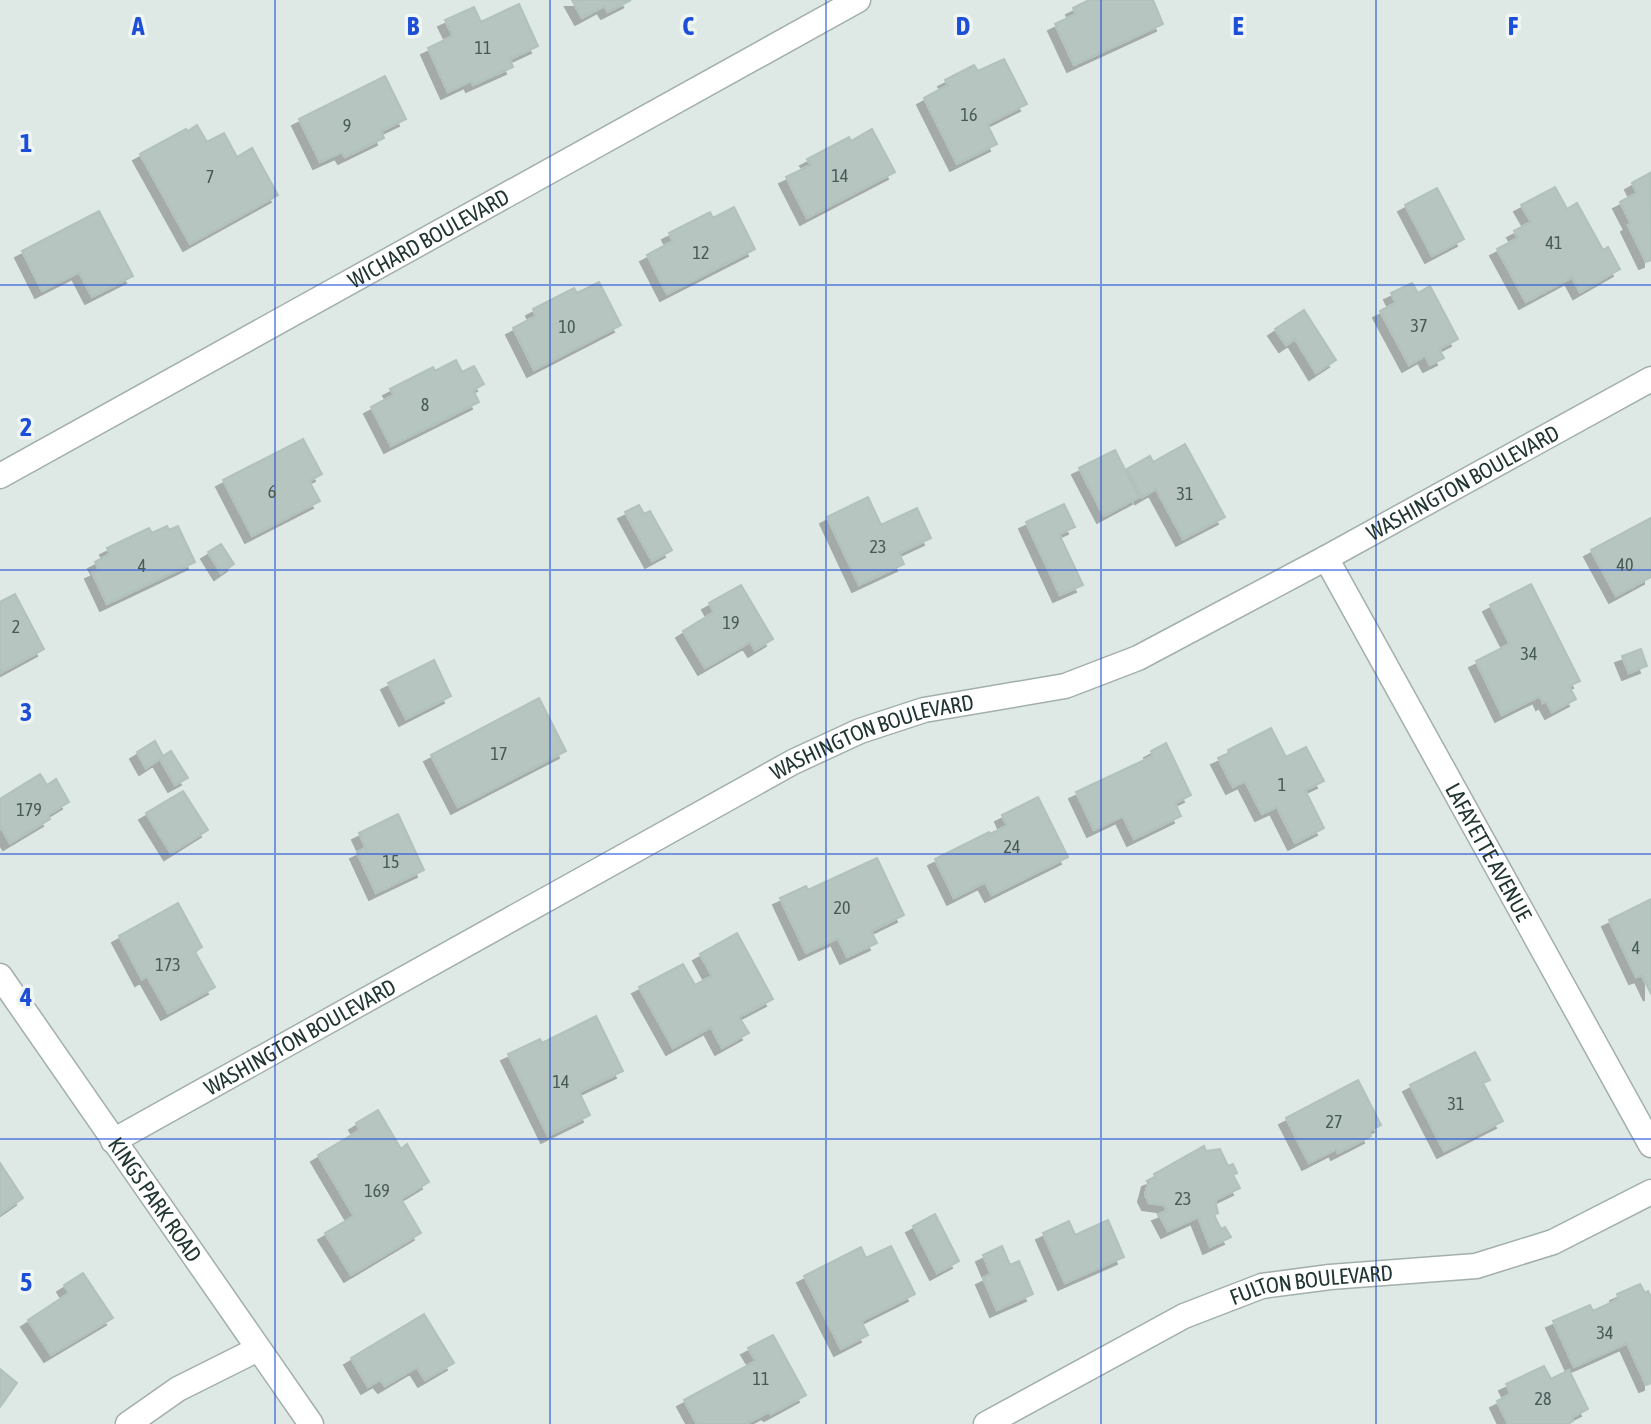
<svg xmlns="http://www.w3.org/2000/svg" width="1651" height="1424" font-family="'Asap Condensed',sans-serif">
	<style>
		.building { fill: #b7c5c1; stroke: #b1c1bc; stroke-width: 2; filter: url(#shadow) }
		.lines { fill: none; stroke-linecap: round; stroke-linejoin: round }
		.minor-casing { stroke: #a2afab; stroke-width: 27 }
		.tertiary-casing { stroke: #a2afab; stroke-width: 27 }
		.minor { stroke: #fff; stroke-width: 24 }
		.tertiary { stroke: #fff; stroke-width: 24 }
		.grid { fill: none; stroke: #1d4ed8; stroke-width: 2; stroke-opacity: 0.55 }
		.labels { text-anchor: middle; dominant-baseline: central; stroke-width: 7; stroke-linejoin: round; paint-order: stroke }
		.number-label { font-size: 18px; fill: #465a56 }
		.street-label { font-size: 22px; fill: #213632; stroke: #eef5f2 }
		.grid-label { font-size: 26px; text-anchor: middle; font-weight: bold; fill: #1d4ed8; stroke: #eef5f2; stroke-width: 7; stroke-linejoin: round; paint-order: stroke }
	</style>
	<defs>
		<filter id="shadow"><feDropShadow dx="-7" dy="7" stdDeviation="0" flood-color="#0004"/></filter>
	</defs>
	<rect width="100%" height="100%" fill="#dee8e4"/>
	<path class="building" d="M572,0h59l-23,12 -4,-6 -22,12z
		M1089,0h64l10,24 -89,41 -19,-41 21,-10 -3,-6z
		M519,4l19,42 -28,13 3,8 -40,18 -2,-4 -23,11 -20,-44 25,-12 -8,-16 29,-13 7,15z
		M1004,59l23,45 -40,20 10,20 -40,20 -33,-66 24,-13 -3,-5 29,-15 4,6z
		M385,76l21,43 -25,12 3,7 -39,19 -3,-5 -22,10 -21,-43z
		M197,125l10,17 17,-9 13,24 15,-9 26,47 -88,49 -50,-90 46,-25 2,2z
		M872,129l23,43 -88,46 -21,-41 25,-12 -4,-6 42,-22 2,4z
		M1650,173l1,87 -5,2 -18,-37 3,-2 -11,-21 17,-9 -5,-10z
		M1555,187l12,22 10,-6 26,47 5,-3 12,22 -40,23 -8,-15 -46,25 -29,-53 21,-11 -4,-7 17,-9 -10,-17z
		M1437,188l27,51 -32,17 -27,-51z
		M734,207l21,42 -88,45 -20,-39 26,-14 -4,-8 41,-21 3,6z
		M99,211l34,65 -41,21 -13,-25 -37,19 -20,-40z
		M599,282l22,43 -87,45 -21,-42 23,-12 -3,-7 41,-21 3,5z
		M1412,283l6,10 12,-7 28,53 -19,10 5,9 -14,7 -5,-9 -16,9 -29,-54 16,-8 -5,-10z
		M1304,310l32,50 -20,13 -21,-34 -9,6 -11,-16z
		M456,360l6,12 12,-6 10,18 -11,6 6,12 -88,44 -20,-39 23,-12 -4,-6 43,-22 2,4z
		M303,439l19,35 -13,7 11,20 -68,35 -29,-56z
		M1185,444l40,73 -42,22 -27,-50 -14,8 -15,-28 23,-13 3,6z
		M1115,450l24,47 -35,19 -25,-48z
		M868,497l13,28 36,-17 14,30 -32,15 5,11 -45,21 -32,-68z
		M1064,504l11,23 -16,7 24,51 -23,10 -34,-73z
		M639,505l5,9 6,-3 22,39 -20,11 -27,-49z
		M1651,518v59l-35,19 -25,-46z
		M167,526l2,4 9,-4 17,36 -88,42 -15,-32 7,-3 -4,-7 15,-8 -3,-6 42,-20 3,5z
		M221,544l13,20 -13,9 -13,-21z
		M1531,584l49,97 -11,5 7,13 -24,13 -6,-11 -3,2 -3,-7 -38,19 -26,-54 34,-17 -20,-39z
		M741,585l32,54 -18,11 -5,-8 -45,26 -22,-37 31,-19 -5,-9z
		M15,594l29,55 -44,24v-71z
		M1641,649l6,17 -18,7 -7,-17z
		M434,660l17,36 -45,23 -18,-36z
		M539,698l27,53 -108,56 -27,-52z
		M1271,728l15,29 20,-10 18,34 -19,9 19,38 -29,15 -18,-36 -15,7 -17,-33 -12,6 -15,-29 11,-5 -1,-3z
		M155,741l8,15 8,-5 17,27 -13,7 -15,-26 -14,9 -9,-16z
		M1166,743l25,52 -16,8 6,13 -47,23 -11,-23 -29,14 -18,-38 77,-36 -2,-5z
		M40,774l7,11 9,-6 13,23 -21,13 2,4 -40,24 -10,-17v-27z
		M183,791l25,39 -37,23 -25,-40z
		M1038,797l30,60 -76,38 -7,-13 -31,16 -19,-39 54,-27 1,2 17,-8 -5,-11z
		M398,814l26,56 -48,23 -19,-41 9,-4 -7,-15z
		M877,858l27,57 -33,16 6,12 -30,14 -9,-19 -32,15 -26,-55 26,-12 2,4z
		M1651,899v95l-9,-19 -6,2 -27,-57z
		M178,903l24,44 -7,5 20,35 -47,26 -21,-37 -5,3 -23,-43z
		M737,933l36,66 -34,18 10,16 -27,15 -11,-21 -38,21 -34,-61 44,-23 12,21 17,-9 -12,-22z
		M596,1016l27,55 -44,21 11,23 -42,21 -40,-82 32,-15 2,4z
		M1475,1052l15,28 -7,3 20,38 -59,30 -34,-66z
		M1358,1080l23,45 -12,6 2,5 -33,17 -2,-4 -27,14 -23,-45z
		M378,1110l23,39 6,-5 22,38 -28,17 20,34 -70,42 -26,-42 29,-17 -36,-61 42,-25 -4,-7z
		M1204,1146l2,5 14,-2 8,17 5,-2 4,9 -4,2 7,13 -25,12 3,13 -4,2 7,14 4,-2 6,10 -21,10 -12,-30 -30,14 -9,-17 8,-3 -3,-6 -15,-2 -4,-8 4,-15 7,-3 -2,-3z
		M0,1163l23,35 -23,16z
		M935,1214l24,47 -22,12 -24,-47z
		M1108,1220l16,37 -59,26 -22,-50 26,-12 6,14z
		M891,1246l24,48 -54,27 7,14 -27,14 -37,-73 57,-29 5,11z
		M1002,1246l8,19 9,-4 14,33 -36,16 -14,-32 8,-4 -8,-19z
		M83,1273l30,45 -62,37 -23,-35 41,-27 -5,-8z
		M1640,1284l5,9 3,-2 3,6v86l-5,2 -19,-42 -53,24 -21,-46 37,-16 3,6 26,-12 -2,-5z
		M424,1314l30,49 -29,17 -8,-13 -32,19 -5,-6 -12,7 -17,-29z
		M773,1335l33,60 -35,19 -3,-2 -22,12h-49l-13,-24 72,-39 -8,-13z
		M1544,1366l7,13 18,-9 19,39 -16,8 1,4 -5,3h-60l-11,-23 14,-7 -5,-10z
		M0,1369l17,14 -17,24z"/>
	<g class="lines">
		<g class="minor-casing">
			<g id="minor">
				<path id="s1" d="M0,476l858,-476"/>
				<path id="s2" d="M1326,558l325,587"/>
				<path id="s3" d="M113,1141l680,-379 67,-31 64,-21 141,-24 73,-28 188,-100 325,-179"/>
				<path d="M128,1424l50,-35 80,-40"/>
				<path id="s4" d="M986,1424l198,-108 78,-30 68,-9 146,-11 77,-24 98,-50"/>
			</g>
		</g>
		<g class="tertiary-casing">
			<g id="tertiary">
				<path id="s5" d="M0,976l311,448"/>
			</g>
		</g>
		<use href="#minor" class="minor"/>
		<use href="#tertiary" class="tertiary"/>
	</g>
	<path class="grid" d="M275,0v1424M550,0v1424M826,0v1424M1101,0v1424M1376,0v1424M0,285h1651M0,570h1651M0,854h1651M0,1139h1651"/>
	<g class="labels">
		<g class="number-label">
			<text x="483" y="47">11</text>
			<text x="969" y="114">16</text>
			<text x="347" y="125">9</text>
			<text x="840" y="175">14</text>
			<text x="210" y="176">7</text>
			<text x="1554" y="242">41</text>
			<text x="701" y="252">12</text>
			<text x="1419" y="325">37</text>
			<text x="567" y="326">10</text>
			<text x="425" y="404">8</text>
			<text x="272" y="491">6</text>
			<text x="1185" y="493">31</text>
			<text x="878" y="546">23</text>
			<text x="1625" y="564">40</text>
			<text x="142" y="565">4</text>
			<text x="731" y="622">19</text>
			<text x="16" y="626">2</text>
			<text x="1529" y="653">34</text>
			<text x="499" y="753">17</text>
			<text x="1282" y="784">1</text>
			<text x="29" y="809">179</text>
			<text x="1012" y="846">24</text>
			<text x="391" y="861">15</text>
			<text x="842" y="907">20</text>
			<text x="1636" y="947">4</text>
			<text x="168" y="964">173</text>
			<text x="561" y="1081">14</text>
			<text x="1456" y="1103">31</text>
			<text x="1334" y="1121">27</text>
			<text x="377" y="1190">169</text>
			<text x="1183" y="1198">23</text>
			<text x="1605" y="1332">34</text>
			<text x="761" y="1378">11</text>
			<text x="1543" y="1398">28</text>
		</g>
		<g class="street-label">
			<text stroke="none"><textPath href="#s1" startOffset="490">WICHARD BOULEVARD</textPath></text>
			<text stroke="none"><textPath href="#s3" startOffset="1510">WASHINGTON BOULEVARD</textPath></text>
			<text stroke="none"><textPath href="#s3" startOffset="862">WASHINGTON BOULEVARD</textPath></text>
			<text stroke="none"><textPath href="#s2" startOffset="336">LAFAYETTE AVENUE</textPath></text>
			<text stroke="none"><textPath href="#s3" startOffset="214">WASHINGTON BOULEVARD</textPath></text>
			<text stroke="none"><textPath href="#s5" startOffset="272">KINGS PARK ROAD</textPath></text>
			<text stroke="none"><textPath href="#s4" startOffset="358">FULTON BOULEVARD</textPath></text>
		</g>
	</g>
	<g class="grid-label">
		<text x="138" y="35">A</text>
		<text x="413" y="35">B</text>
		<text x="688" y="35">C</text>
		<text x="963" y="35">D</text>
		<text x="1238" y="35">E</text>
		<text x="1513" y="35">F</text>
		<text x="26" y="152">1</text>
		<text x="26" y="436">2</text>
		<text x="26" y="721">3</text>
		<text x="26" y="1006">4</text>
		<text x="26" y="1291">5</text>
	</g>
</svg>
